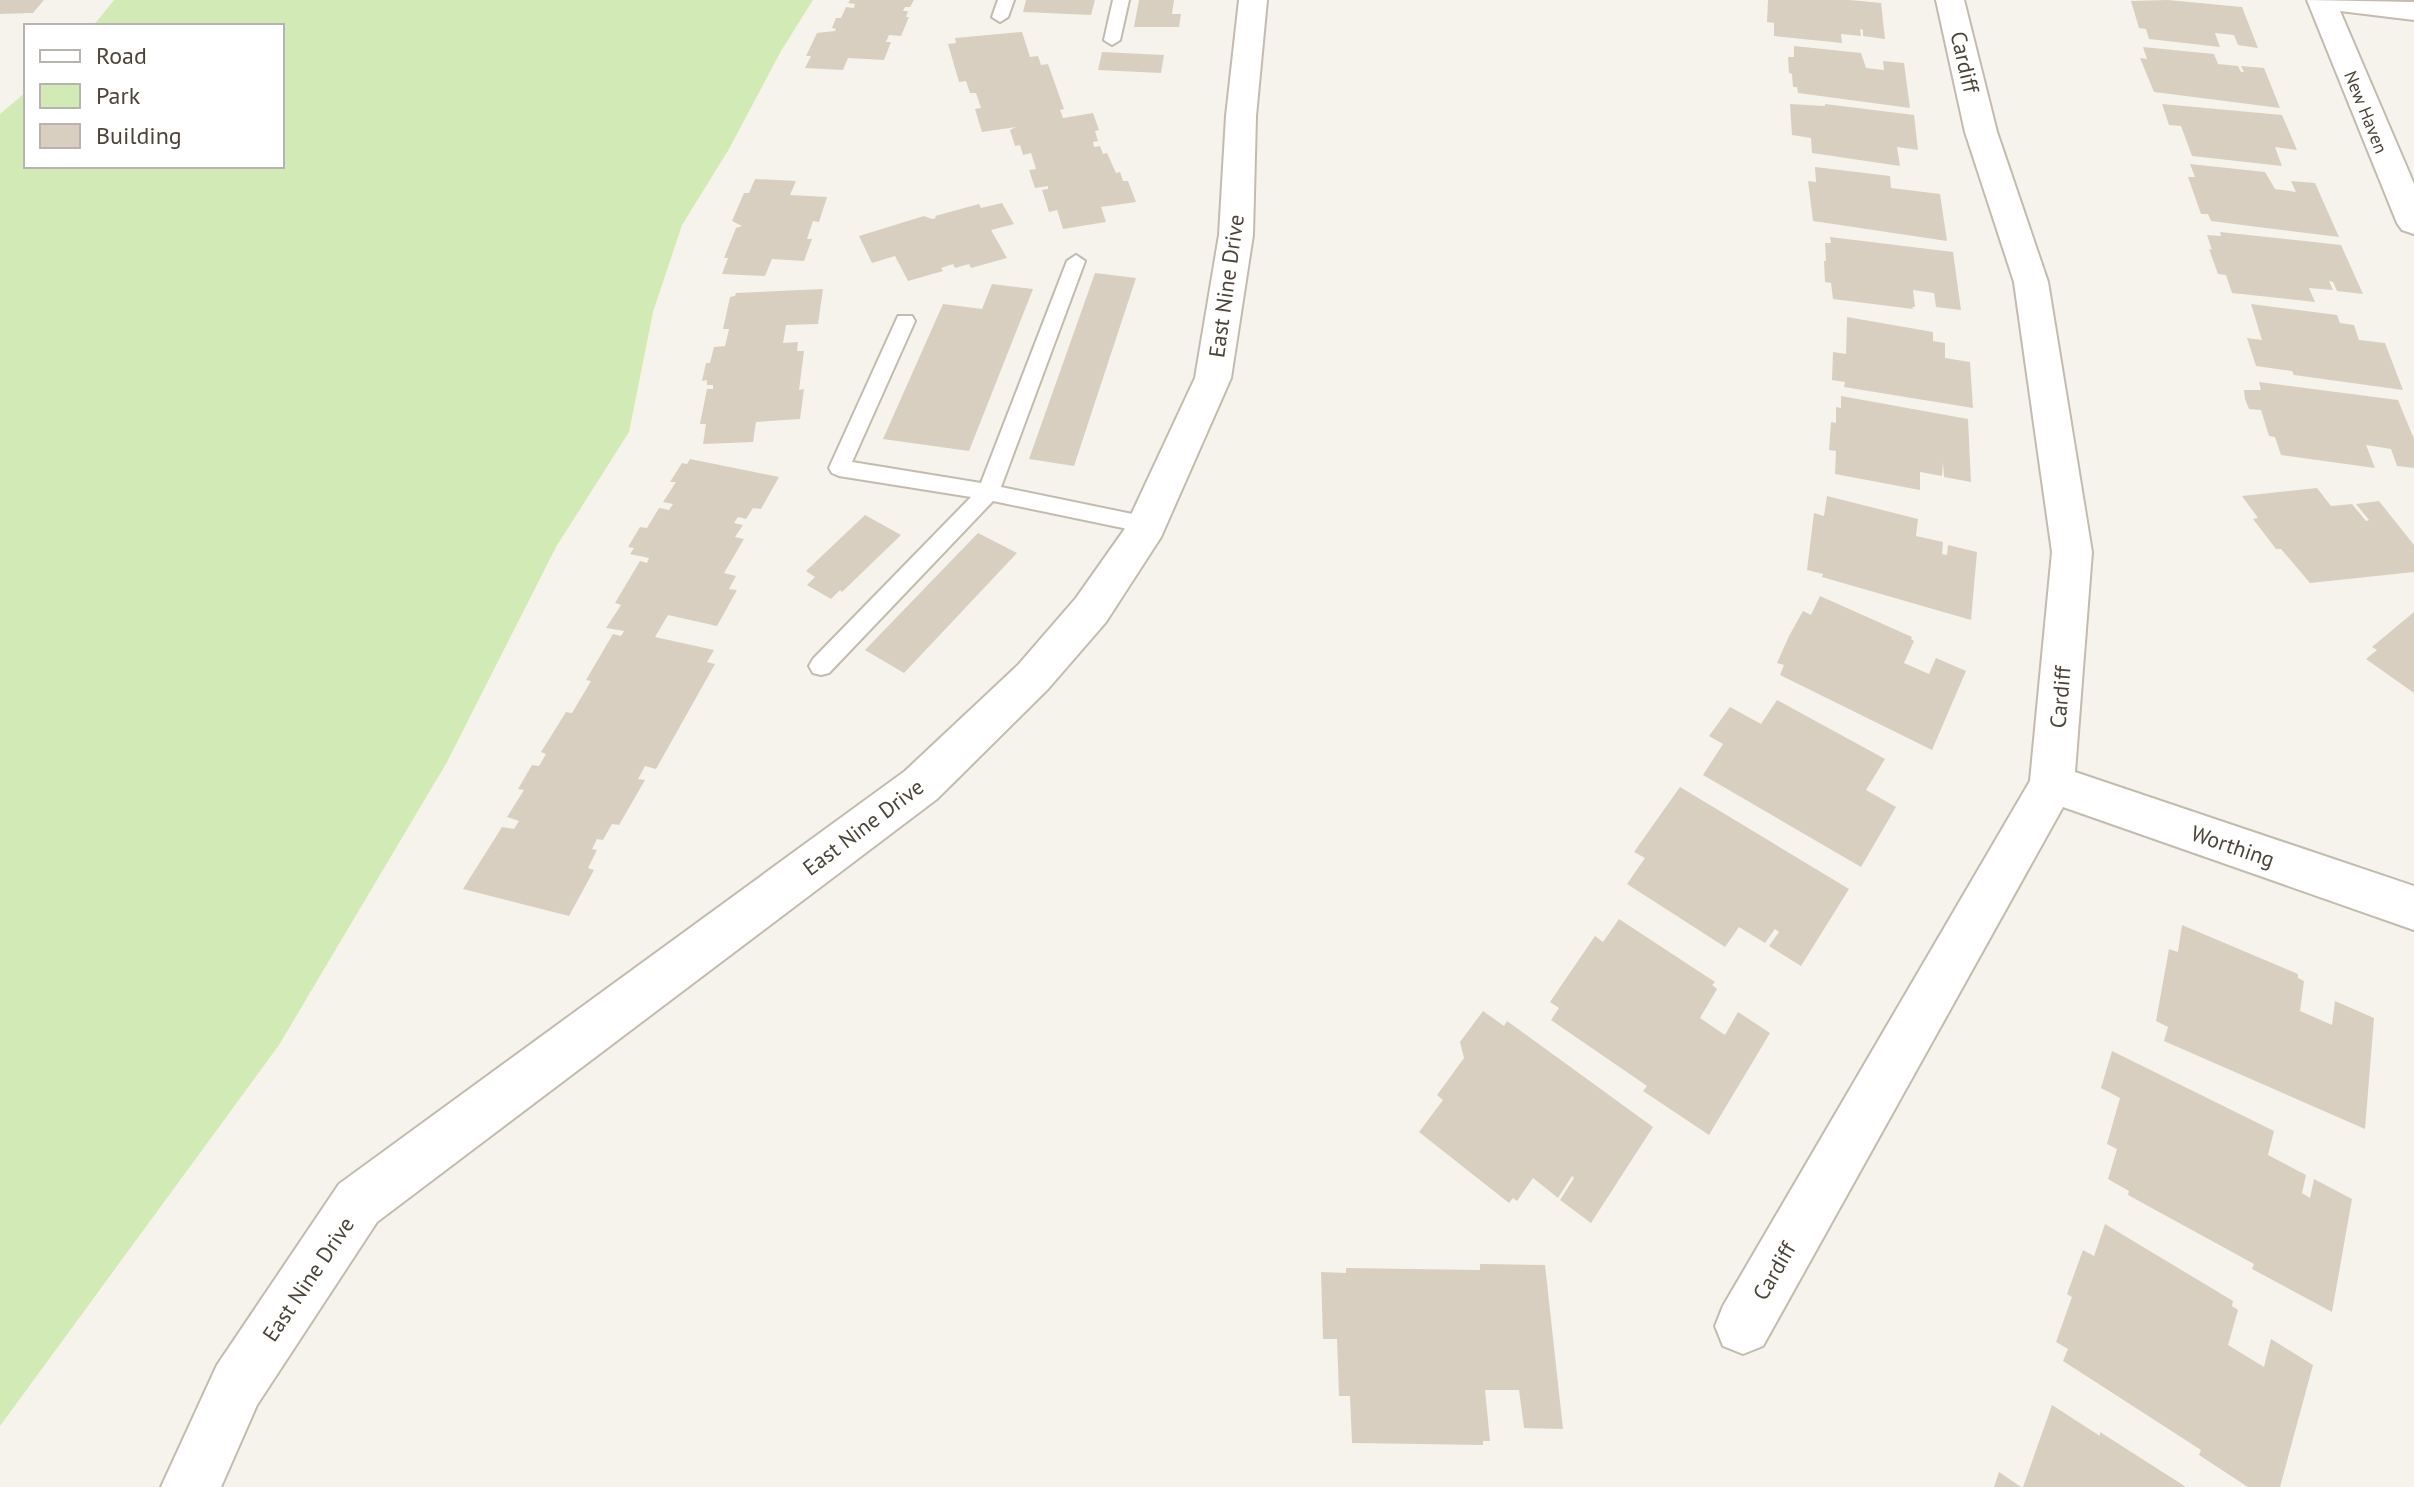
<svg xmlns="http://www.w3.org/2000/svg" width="2414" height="1487" font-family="'PT Sans',sans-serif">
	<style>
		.green { fill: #d2eab5 }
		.building { fill: #d8cfc1 }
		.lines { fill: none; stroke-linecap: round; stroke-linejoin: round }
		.service-casing { stroke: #c2bbae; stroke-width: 4 }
		.minor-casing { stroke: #c2bbae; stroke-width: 4 }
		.service { fill: #fff; fill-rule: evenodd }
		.minor { fill: #fff; fill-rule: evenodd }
		.labels { text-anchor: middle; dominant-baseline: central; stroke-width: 7; stroke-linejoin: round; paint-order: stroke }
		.far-street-label { font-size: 18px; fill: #4b4439; stroke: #fff }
		.street-label { font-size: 22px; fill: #4b4439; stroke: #fff }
	</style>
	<rect width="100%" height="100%" fill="#f6f3ec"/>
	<path class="green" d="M114,0h699l-32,51 -52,98 -47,76 -29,87 -24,120 -73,115 -109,215 -168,283 -279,381v-1312l26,-22v74h256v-140h-189z"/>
	<path class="building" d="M0,0h44l-11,13 -33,1z
		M850,0h64l-4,7h-5l-2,4h5l-2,6h3l-8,19 -12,-1 -3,7h5l-7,18 -36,-2 -5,12 -38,-2 6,-12h-5l11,-23 18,-2 1,-2 -4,-1 4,-10h5l5,-11 8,1 1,-4 -7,-1z
		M1026,0h69l-4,15 -68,-3z
		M1139,0h35l-2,14h9l-2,13h-45z
		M1768,0h82l31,3 4,36 -22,-3v-6l-3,-1 1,7 -20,-2 1,9 -68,-7v-13l-7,-1z
		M2168,0l74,7 16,41 -20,-3 -4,-10 -19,-2 5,14 -71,-8 -3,-10 -7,-1 -8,-27z
		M1022,32l8,25 8,-1 3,9 7,-1 16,45 -4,1 3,8 30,-5 6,17 -4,1 3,10 -5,1 1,5 6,-1 3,8 4,-1 9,20 4,-1 3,9h5l8,21 -35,5 5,15 -43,7 -6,-19 -8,2 -7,-22 6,-1v-3l-13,2 -6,-18 7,-1 -5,-16 -8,2 -3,-10 -5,1 -5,-16 6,-3 -34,5 -7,-23 6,-1 -5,-15h-6l-4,-12 -7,1 -11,-38 8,-1 -1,-5z
		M1794,46l67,7 5,15 18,2 -1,-9 21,2 6,45 -112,-15 -1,-6h-4l-1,-13 -3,-1 -1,-16h6z
		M2143,47l71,7 4,10 20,2 3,6h3l-3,-6 23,2 16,40 -126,-16 -14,-34 7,1z
		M1102,52l62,3 -3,18 -63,-3z
		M1790,104l35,2v-2l89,11 4,35 -21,-3 3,19 -88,-13 -1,-15 -19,-3z
		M2162,104l120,11 15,35 -22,-3 7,19 -90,-10 -11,-30 -12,-1z
		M2190,164l75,8 10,17 21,3 -5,-11 24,2 24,54 -128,-16 -3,-7h-7l-13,-37h7z
		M1815,167l75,9 1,12 49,6 7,47 -134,-20 -5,-40 8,1z
		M755,179l41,2 -6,14 37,2 -8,25 -6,-1 -6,18h5l-8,22 -32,-2 -7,17 -43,-2 6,-16h-4l12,-30 6,-2 -10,-5 12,-28h5z
		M1002,203l12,21 -23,6 16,28 -36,10 -2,-4 -14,4 -2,-4 -12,4 2,3 -35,10 -13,-25 -23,7 -13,-27 65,-20 8,3 4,-1 -1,-2 44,-12 2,4z
		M2220,232l121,13 22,49 -26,-3 -4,-9 -4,-1 4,9 -24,-2 6,14 -83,-9 -6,-18 -8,-1 -9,-25 3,1 -5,-15 14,1z
		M1830,237l123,15 8,58 -25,-3 -2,-14 -21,-3 2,17h-3l1,2 -80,-10 -2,-16 -6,-1 -1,-21h2l-1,-18h6z
		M1095,273l41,5 -62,188 -45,-7z
		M992,284l41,5 -64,162 -86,-12 60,-135 39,5z
		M823,289l-5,35 -32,1 -3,18 15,-1 -1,9h7l-5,39 5,-1 -4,30 -44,3 -3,20 -50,2 3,-20h-6l7,-35h6v-4h-6v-5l-5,1 4,-18h4l4,-16 11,-1 4,-17h-6l7,-32 5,-1 1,-3z
		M2251,304l86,11 3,8 14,2 5,15 26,3 18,47 -109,-15 -2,-4 -36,-5 -9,-28 15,2z
		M1847,317l86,15v9l12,2v15l25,4 3,46 -129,-21 1,-5 -13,-2 1,-28 13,2z
		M2259,382l139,18 16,39v29l-17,-2 -6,-17 -25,-4 9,23 -94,-13 -6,-18 -6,-1 -8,-26 -12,-1 -4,-10 -1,-9h17z
		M1841,396l127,23 3,63 -27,-5 -1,-15 -1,14 -22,-4v18l-85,-16 1,-23 -7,-1 2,-28 5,1v-16l5,1z
		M690,459l89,18 -18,32 -8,-1 -7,11 -8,-2 -4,6 9,2 -8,12 9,2 -20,34 12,3 -7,13 8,1 -20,36 -49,-11 -13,22 59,13 -7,12 8,2 -59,105 -11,-3 -7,13 7,1 -26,45 -7,-1 -9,16 -6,-1 -5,10 5,1 -9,18 6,2 -25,46 -106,-27 39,-62 12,2 5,-8 -12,-4 17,-27 -6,-1 14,-24 7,1 7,-12 -5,-2 25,-40 6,1 19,-32 -5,-1 27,-46 8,2 3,-5 -18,-3 15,-23 -6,-2 25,-42 7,2 2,-5 -19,-4 4,-6 -6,-1 12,-20 7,1 12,-20 10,2 4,-6 -10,-2 13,-20h-6l12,-19 5,1z
		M2317,488l14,18 21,-2 14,17 3,-1 -13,-16 23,-3 35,44v27l-104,11 -29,-34h-5l-23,-30 5,-1 -16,-22z
		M1827,496l91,23 -2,17 27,6 -1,12 5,1 1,-10 29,7 -6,68 -149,-43 1,-3 -16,-4 7,-57 10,3z
		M865,515l36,20 -59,57 -2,-2 -9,9 -24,-14 8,-8 -9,-6z
		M978,533l39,20 -113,120 -39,-23z
		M1820,596l92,41 -1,2 3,2 -10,22 25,11 7,-16 30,13 -34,79 -152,-75 4,-10 -7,-2 12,-27 14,-25 8,4z
		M2414,612v81l-48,-34 11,-9 -5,-3z
		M1777,700l108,59 -19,31 30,17 -35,60 -158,-92 20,-31 -14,-8 21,-29 31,17z
		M1680,787l169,102 -48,77 -32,-20 10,-14 -4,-3 -10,14 -26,-16 -14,20 -98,-63 18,-26 -11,-6z
		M1619,919l96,63 -3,3 5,4 -17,29 25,17 13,-23 32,21 -61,102 -66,-44 4,-5 -96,-66 8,-12 -9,-6 45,-66 8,6z
		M2182,925l116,49v4l6,3 -4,30 32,14 3,-24 39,17 -9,111 -201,-88 4,-14 -12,-6 13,-72 9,3z
		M1483,1011l21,15 3,-5 146,106 -62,96 -31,-23 14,-22 -2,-2 -14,22 -25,-20 -16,23 -4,-3 -4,5 -90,-71 24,-32 -6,-5 27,-37 -4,-16z
		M2112,1051l162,80 -6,24 38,20 -4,18 8,5 4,-19 38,20 -20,113 -80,-43 2,-5 -126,-69 1,-4 -21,-12 9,-30 -10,-5 13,-46 -19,-10z
		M2105,1224l128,77 -1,5 6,4 -10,35 36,22 7,-28 42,26 -33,122h-32l-49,-32 2,-5 -138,-89 5,-12 -12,-7 16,-45 -5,-3 16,-44 11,6z
		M1480,1264l65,1 18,164 -39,-1 -5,-38h-34l5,51h-7v4l-131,-2 -2,-47h-11l-2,-57h-14l-2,-67 25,1v-5l134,2z
		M2052,1405l48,31v-4l86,55h-163z
		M1999,1472l22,15h-27z"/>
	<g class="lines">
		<g class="service-casing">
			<path id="service" d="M998,0h16l-6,17 -8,5 -8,-5z
				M1113,0h16l-9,40 -8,5 -8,-5z
				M1076,255l9,6 -84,226 146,30 8,2 3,6 -3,6 -8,2 -154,-32 -164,172 -8,2 -8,-2 -4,-7 4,-7 158,-162 -132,-21 -7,-3 -3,-5 69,-152h14l3,5 -63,141 129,21 86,-222z"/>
		</g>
		<g class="minor-casing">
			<path id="minor" d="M1239,0h28l-11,116 -3,119 -22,143 -70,159 -55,85 -58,67 -111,110 -560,423 -120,183 -36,82h-60l56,-122 122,-181 566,-413 113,-106 58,-67 48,-68 71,-152 24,-143 7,-119z
				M1936,0h28l33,132 51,150 44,270 -17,220 339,114v44l-351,-123 -300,539 -20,8 -20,-8 -8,-20 8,-20 307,-525 22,-229 -38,-270 -49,-150z
				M2307,0l107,2v18l-74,-9 74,173v50l-12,-4 -5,-7z"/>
		</g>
		<use href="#service" class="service"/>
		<use href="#minor" class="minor"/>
	</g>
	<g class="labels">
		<g class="far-street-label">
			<text transform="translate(2366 112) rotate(68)">New Haven</text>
		</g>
		<g class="street-label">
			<text transform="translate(1965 62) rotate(77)">Cardiff</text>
			<text transform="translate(1226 286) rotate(-82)">East Nine Drive</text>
			<text transform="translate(2060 697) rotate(-85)">Cardiff</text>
			<text transform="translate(863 827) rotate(-37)">East Nine Drive</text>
			<text transform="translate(2233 846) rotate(19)">Worthing</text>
			<text transform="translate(1774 1271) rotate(-60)">Cardiff</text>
			<text transform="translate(308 1279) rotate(-56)">East Nine Drive</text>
		</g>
	</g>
	<rect x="24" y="24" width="260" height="144" fill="#ffffff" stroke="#b7b4b0" stroke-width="2"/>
	<rect x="40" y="50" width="40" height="12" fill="#ffffff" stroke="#b7b4b0" stroke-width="2"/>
	<text x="96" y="64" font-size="24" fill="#4b4439">Road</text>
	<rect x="40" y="84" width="40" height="24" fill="#d2eab5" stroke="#b7b4b0" stroke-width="2"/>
	<text x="96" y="104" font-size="24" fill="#4b4439">Park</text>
	<rect x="40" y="124" width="40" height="24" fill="#d8cfc1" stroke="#b7b4b0" stroke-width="2"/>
	<text x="96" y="144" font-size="24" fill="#4b4439">Building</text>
</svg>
